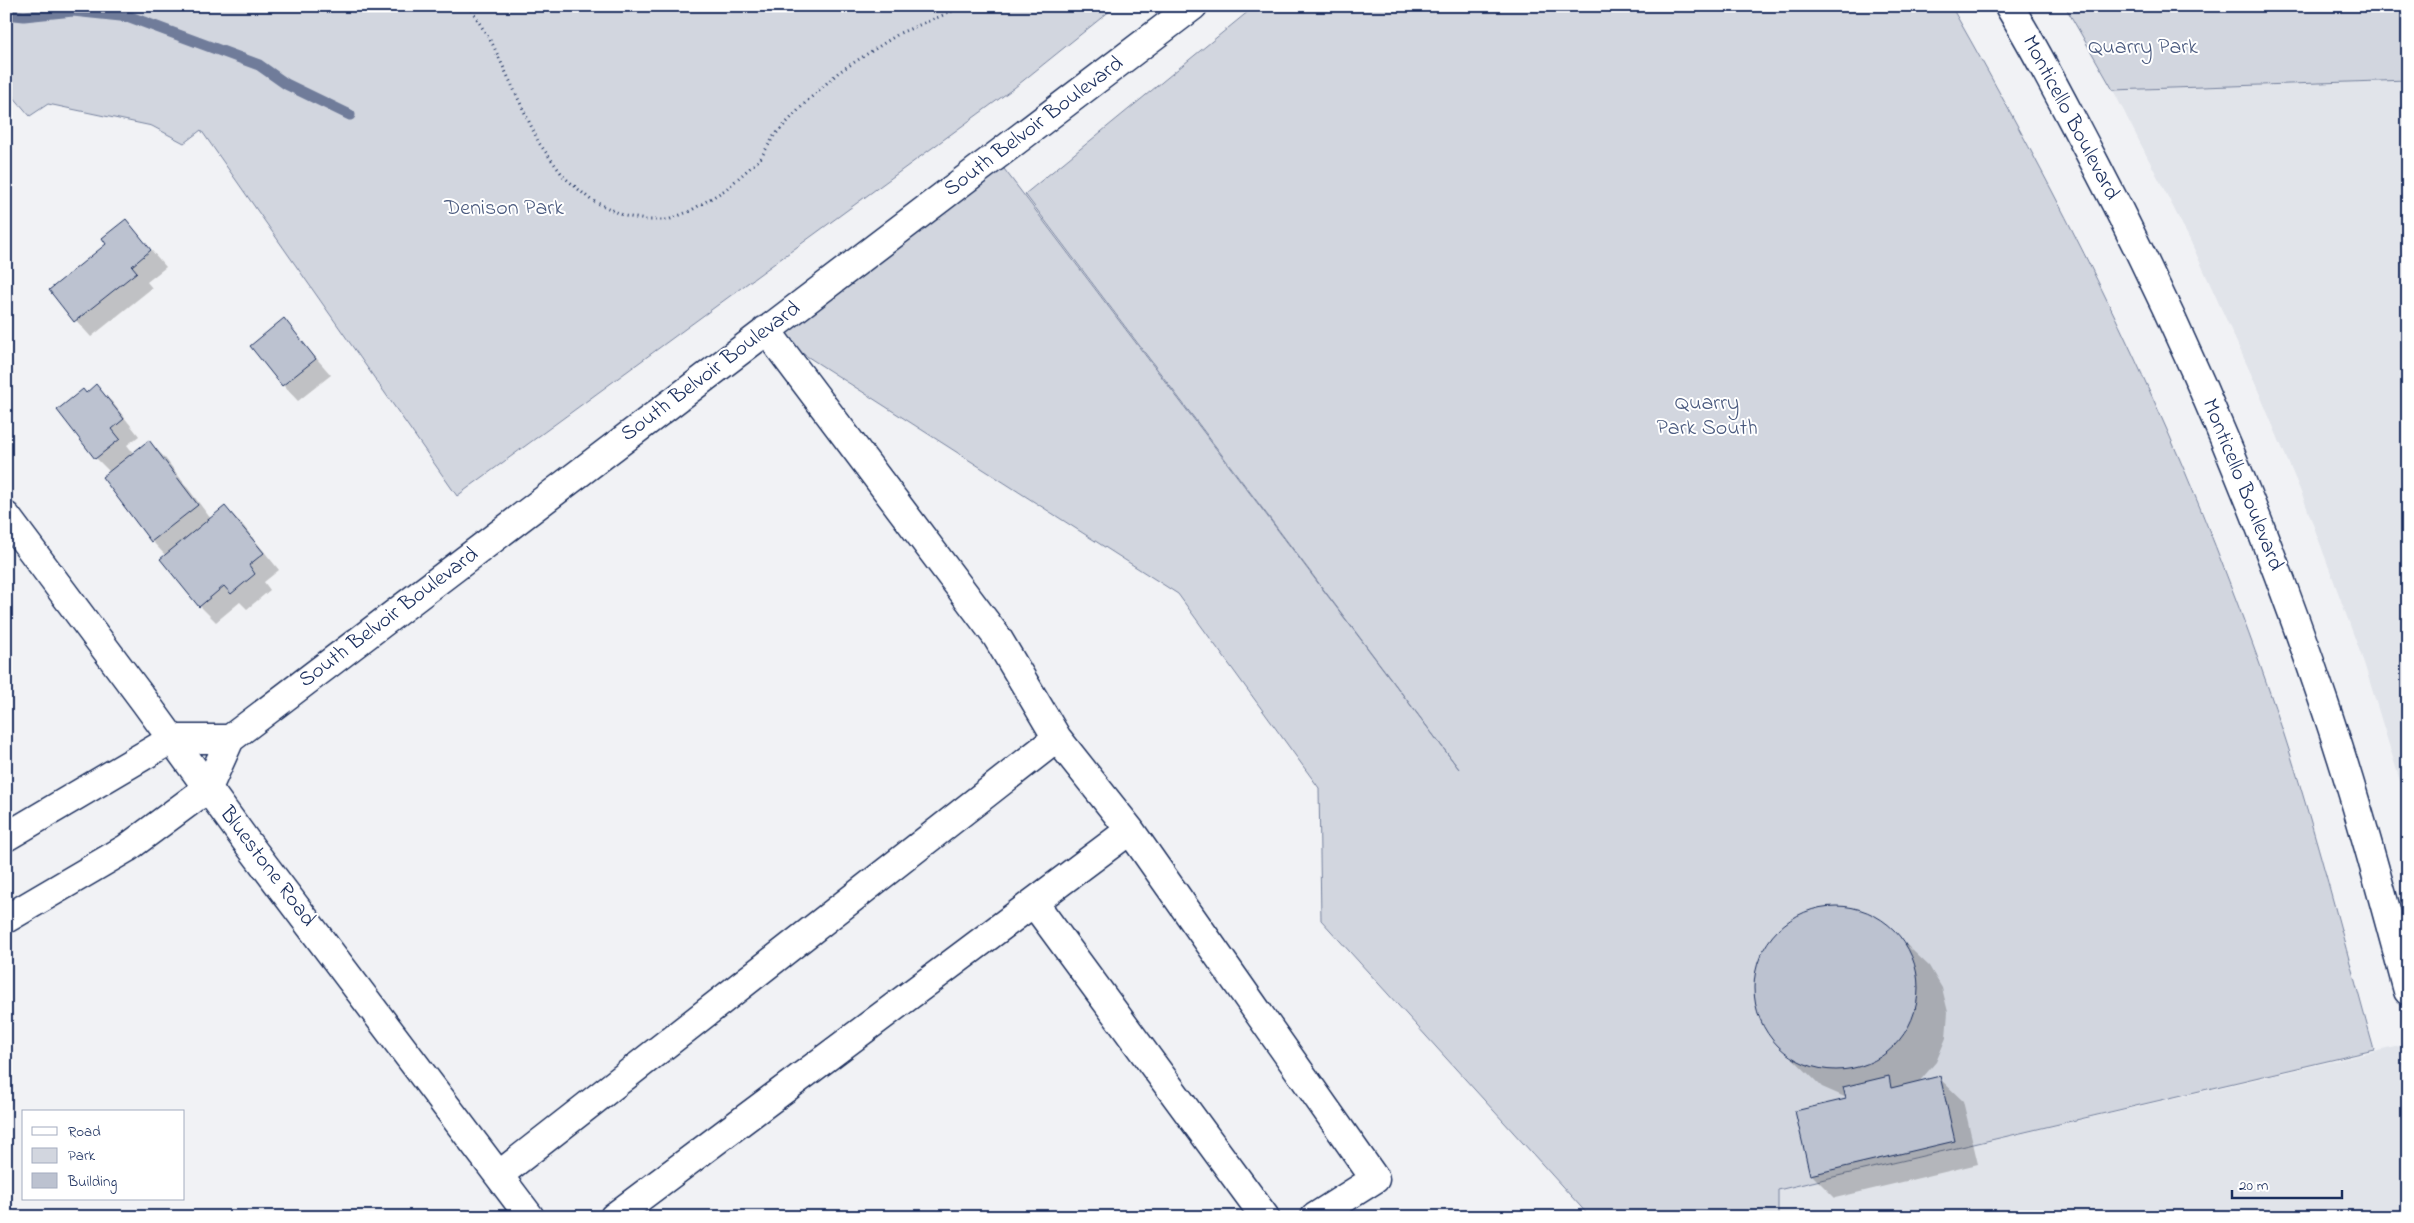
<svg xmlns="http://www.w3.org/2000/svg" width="2414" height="1223" font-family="'Indie Flower',sans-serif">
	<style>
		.built { fill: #e1e4ea }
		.green { fill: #d2d6df; stroke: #76829e }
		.shadow { fill: #0003 }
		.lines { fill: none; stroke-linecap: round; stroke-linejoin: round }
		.stream { stroke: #707c9a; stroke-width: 11 }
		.building { fill: #bcc2d0; stroke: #1b2f5e }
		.minor-casing { stroke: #1b2f5e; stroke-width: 31 }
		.major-casing { stroke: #1b2f5e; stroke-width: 31 }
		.path { stroke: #1b2f5e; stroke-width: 3; stroke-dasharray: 1 4; stroke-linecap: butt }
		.minor { stroke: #fff; stroke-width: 28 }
		.major { stroke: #fff; stroke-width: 28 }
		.labels { text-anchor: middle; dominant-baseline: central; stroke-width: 4; stroke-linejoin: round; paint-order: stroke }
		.park-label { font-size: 22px; fill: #49597e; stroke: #fff }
		.street-label { font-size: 22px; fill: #1b2f5e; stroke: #fff }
	</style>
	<rect width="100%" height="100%" fill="#f1f2f5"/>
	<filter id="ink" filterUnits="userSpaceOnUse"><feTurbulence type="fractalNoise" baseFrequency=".02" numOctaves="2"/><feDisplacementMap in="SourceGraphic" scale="10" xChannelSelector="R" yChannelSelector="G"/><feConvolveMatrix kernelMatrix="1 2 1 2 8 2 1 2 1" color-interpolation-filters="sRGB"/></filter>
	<g filter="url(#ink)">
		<path class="built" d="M2408,80v727l-44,-144 -61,-166 -51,-121 -63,-138 -76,-148z
			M2408,1044v173h-630l-1,-27z"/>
		<path class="green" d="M6,6h1110l-102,82 -557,408 -256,-366 -17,13 -32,-17 -104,-22 -18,12 -24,-28z
			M1255,6h696c106,186 203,377 279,578 25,65 49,132 69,198 27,89 50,179 75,268l-596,140v27h-188l-269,-297 -2,-132 -141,-194 -412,-264 229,-173 464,612 -434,-575z
			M2065,6h343v74l-295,10z"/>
		<path class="shadow" d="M126,221l40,46 -19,15 5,6 -61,49 -41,-46 58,-47z
			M283,320l48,55 -33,26 -15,-16z
			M96,386l16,16 27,34 -12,9 7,9 15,-12 16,16 46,61 14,-12 16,16 38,47 -15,12 6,8 -23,19 -7,-7 -24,20 -16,-16 -38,-47 4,-3 -14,-15 -42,-69 -14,-14 -37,-48z
			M1832,906l25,3 22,10 50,47 13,22 6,24 -2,26 -10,24 -18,21 21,-5 24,23 15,63 -143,34 -24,-24 36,-76 -25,-11 -50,-49 -13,-23 -4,-26 3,-24 11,-23 17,-18 22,-12z"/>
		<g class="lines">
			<path class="stream" d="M6,14l18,2 49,-5 57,6 129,48 27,19 64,31"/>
		</g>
		<path class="building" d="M126,219l25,31 -19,16 5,6 -63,50 -25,-32 57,-46 -4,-6z
			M284,318l32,41 -34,27 -32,-40z
			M96,384l28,35 -12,10 8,10 -25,20 -38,-49 26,-21 3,4z
			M149,440l49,65 -47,37 -49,-65z
			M225,506l39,47 -15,12 6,9 -24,20 -7,-8 -25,21 -39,-48z
			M1754 988a82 82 0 1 1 164 0a82 82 0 1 1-164 0Z
			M1889,1076l2,12 49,-12 15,65 -145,34 -15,-64 51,-12 -3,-12z"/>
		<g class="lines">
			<g class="minor-casing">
				<path id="minor" d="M766,330l231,307 60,101
					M6,516l139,186 101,139 284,376
					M1130,830l245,349 -60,38
					M6,837l166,-98h58
					M1034,903l231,314
					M6,919l121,-71 81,-60 22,-49 963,-733
					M499,1175l558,-437 73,92 -516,387"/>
			</g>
			<g class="major-casing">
				<path id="major" d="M2009,6c29,47 54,97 80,146 93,176 171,361 235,551 32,95 58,191 84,288"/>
			</g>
			<path class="path" d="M469,6l24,39 46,98 25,34 27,23 34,16 21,4h22l22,-9 35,-21 35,-31 14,-23 32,-34 33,-30 61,-39 65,-27"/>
			<use href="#minor" class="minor"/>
			<use href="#major" class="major"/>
		</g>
	</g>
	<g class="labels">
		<g class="park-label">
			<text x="2143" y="48">Quarry Park</text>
			<text x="504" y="209">Denison Park</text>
			<text x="1707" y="404">Quarry<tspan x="1707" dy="25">Park South</tspan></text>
		</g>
		<g class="street-label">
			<text transform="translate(2070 118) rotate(62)">Monticello Boulevard</text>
			<text transform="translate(1034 127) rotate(-37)">South Belvoir Boulevard</text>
			<text transform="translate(711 372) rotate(-37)">South Belvoir Boulevard</text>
			<text transform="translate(2242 485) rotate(68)">Monticello Boulevard</text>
			<text transform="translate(389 618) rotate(-37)">South Belvoir Boulevard</text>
			<text transform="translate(267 867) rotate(53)">Bluestone Road</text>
		</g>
	</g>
	<rect width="2414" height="1223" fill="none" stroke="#fff" stroke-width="25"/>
	<rect x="12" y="12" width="2389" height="1198" fill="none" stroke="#1b2f5e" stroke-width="2" filter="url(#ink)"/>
	<rect x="22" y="1110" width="162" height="90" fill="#ffffff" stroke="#a4acbf"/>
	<rect x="32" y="1127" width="25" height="8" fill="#ffffff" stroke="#a4acbf"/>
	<text x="68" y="1136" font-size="15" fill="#1b2f5e">Road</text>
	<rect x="32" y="1148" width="25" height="15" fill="#d2d6df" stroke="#a4acbf"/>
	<text x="68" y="1160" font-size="15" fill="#1b2f5e">Park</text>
	<rect x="32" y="1173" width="25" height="15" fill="#bcc2d0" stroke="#a4acbf"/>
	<text x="68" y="1186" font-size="15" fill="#1b2f5e">Building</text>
	<path d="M2232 1190v8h110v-8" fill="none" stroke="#1b2f5e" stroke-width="2.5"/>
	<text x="2239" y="1190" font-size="15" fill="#1b2f5e" stroke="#ffffff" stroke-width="4" paint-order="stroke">20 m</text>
</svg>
